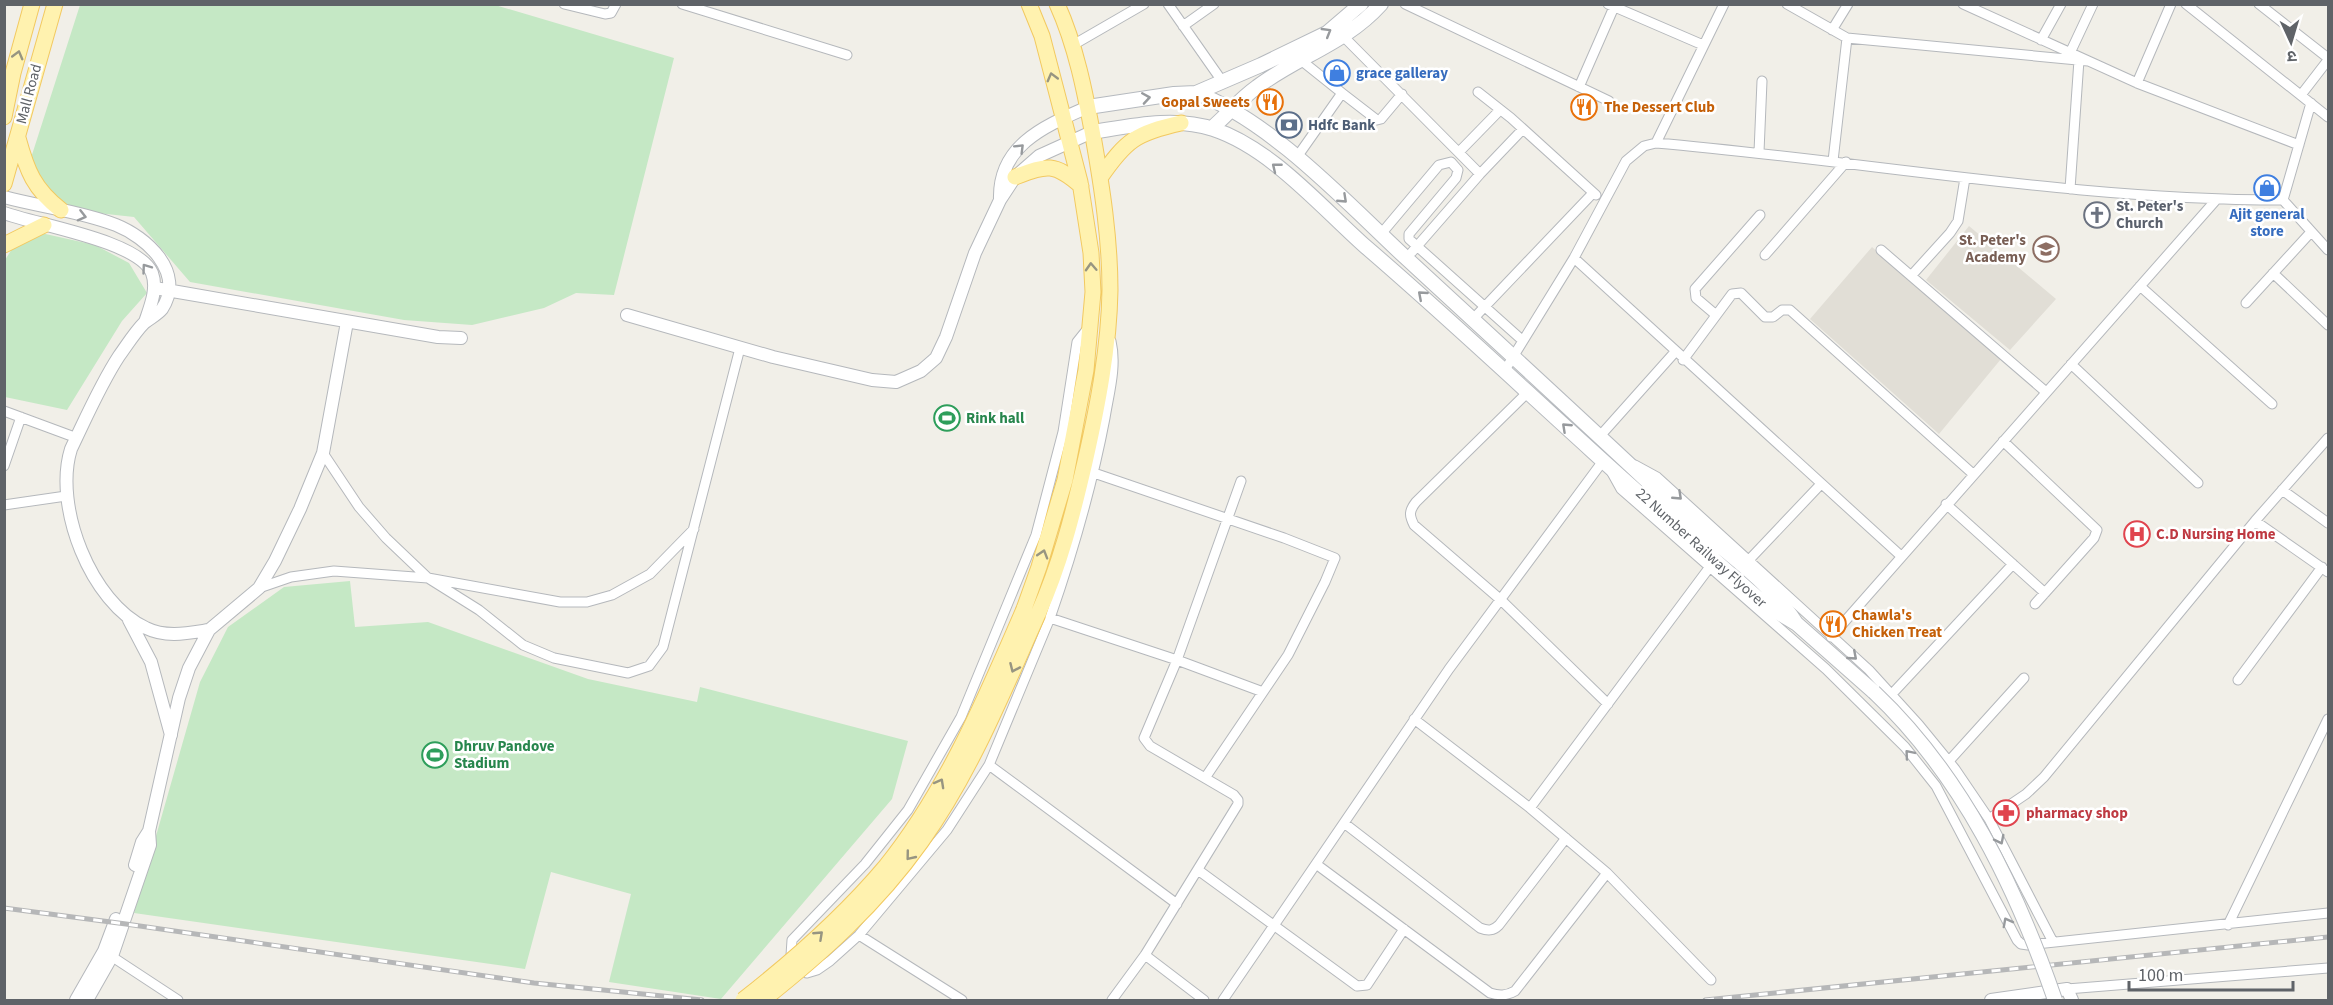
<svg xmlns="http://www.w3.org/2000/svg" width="2333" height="1005" font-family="'Source Sans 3','Noto Sans Devanagari',sans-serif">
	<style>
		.education { fill: #e1ded6 }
		.green { fill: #c5e8c5 }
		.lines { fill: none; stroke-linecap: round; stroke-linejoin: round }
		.minor-casing { stroke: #b5b8bc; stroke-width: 11 }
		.tertiary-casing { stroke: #b5b8bc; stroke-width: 14 }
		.secondary-casing { stroke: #b6babf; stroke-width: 16 }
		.primary-casing { stroke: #f2c960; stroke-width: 17 }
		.minor { stroke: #fff; stroke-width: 9 }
		.tertiary { stroke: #fff; stroke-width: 12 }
		.secondary { stroke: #fff; stroke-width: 14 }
		.primary { stroke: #fff2af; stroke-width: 15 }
		.rail-casing { stroke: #b6b7b8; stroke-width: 5 }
		.rail { stroke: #fff; stroke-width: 3; stroke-dasharray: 9; stroke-linecap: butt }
		.secondary-bridge-casing { stroke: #b6babf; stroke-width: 16; stroke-linecap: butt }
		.primary-bridge-casing { stroke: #f2c960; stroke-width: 17; stroke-linecap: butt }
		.secondary-bridge { stroke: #fff; stroke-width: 14 }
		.primary-bridge { stroke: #fff2af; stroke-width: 15 }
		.oneway { stroke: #979a9d }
		.oneway2 { stroke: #979581 }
		.labels { text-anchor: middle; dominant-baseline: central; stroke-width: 5; stroke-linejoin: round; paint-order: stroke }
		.shop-label { font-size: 15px; font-weight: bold; fill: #366cbe; stroke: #fff; text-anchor: start }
		.street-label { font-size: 15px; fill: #5f6368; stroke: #fff }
		.food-label { font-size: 15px; font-weight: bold; fill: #c56008; stroke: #fff; text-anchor: start }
		.service-label { font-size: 15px; font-weight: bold; fill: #4e5e75; stroke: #fff; text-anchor: start }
		.worship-label { font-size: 15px; font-weight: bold; fill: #5b616d; stroke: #fff; text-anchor: start }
		.education-label { font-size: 15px; font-weight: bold; fill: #785e54; stroke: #fff; text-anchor: end }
		.leisure-label { font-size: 15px; font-weight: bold; fill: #27864d; stroke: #fff; text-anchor: start }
		.health-label { font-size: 15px; font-weight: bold; fill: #be3a42; stroke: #fff; text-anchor: start }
	</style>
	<rect width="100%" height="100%" fill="#f1efe8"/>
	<path class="education" d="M1969,226l87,73 -46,51 -84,-70z
		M1872,247l129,112 -62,75 -129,-115z"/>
	<path class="green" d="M80,5h415l179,53 -60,237 -38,-2 -32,15 -72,17 -68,-5 -214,-38 -56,-65 -64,-7 -20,-14 -20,-35z
		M41,233l54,12 34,18 18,30 -25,28 -55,89 -62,-13v-137l12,-19z
		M350,581l5,46 73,-5 160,57 109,23 3,-15 208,54 -16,58 -171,200 -112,-17 22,-88 -80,-22 -26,97 -391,-56 66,-231 28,-55 56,-40z"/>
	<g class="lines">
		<g class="minor-casing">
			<path id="minor" d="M564,4l41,10 6,-1 5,-9
				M682,4l165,51
				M1168,4l54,77
				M1405,4l204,97
				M1608,4l95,41
				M1787,4l60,34
				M1963,4l174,79 162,62
				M2186,4l142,113
				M2259,4l69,54
				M1183,26l31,-22
				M1832,30l16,-26
				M1344,37l136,137 43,-45
				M2041,40l20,-36
				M1073,45l71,-41
				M2070,53l23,-49
				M1302,61l40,32
				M2137,83l34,-79
				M1579,87l35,-80
				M1478,92l33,26 85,77
				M2301,95l27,-35
				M1656,143c209,18 417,57 627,57l45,50
				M1459,152l41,-42
				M1759,152l3,-71
				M1297,157l45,-64 35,27 4,-1 21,-25
				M1833,161l14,-123 241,23
				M2070,189l9,-129
				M2283,200l28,-97
				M1381,234l58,-69 12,-3 7,8 -2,8 -47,56v5l113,101
				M1881,250l165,142
				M1412,252l68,-78
				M1765,255l81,-93
				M1574,258l327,298
				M2273,273l55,52
				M1911,276l39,-43 8,-12 7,-43
				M2140,286l132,118
				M2246,303l65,-71
				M1716,315l-20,-17 -1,-9 65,-74
				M1473,319l120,-126
				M1111,341c6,25 -2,52 -6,77 -13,68 -32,134 -55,200l127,42 86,32
				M1683,360l49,-66 9,-1 24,24h8l9,-7h8l183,164
				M2071,364l127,119
				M1505,370l69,-112 52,-97 18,-15 12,-3 68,-139
				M1528,392l-112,110c-7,9 -7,13 -2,23l87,75 107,104
				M4,411l73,27
				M1600,436l75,-84
				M2003,441l94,89 -3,8 -59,66
				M323,453l36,54 27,31 42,40 51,32 44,35 31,13 74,15 21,-7 14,-19 77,-299
				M1635,465l22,12 212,193 50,55 36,44 34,50 64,123
				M4,466l17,-49
				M1611,471l10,18 205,180 79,78 31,39 81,154 4,4 7,1 300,-32
				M1094,473l190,65 51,20 -10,24 -37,73 -83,123
				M2282,490l46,33
				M1946,504l99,89
				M4,505l62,-9
				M2255,521l73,51
				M1748,561l73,-77
				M259,588l32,-11 43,-6 94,7 132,24h27l25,-7 38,-21 44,-45
				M1050,618l-61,147 -42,65 -88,105 -29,26 -13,9 -10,3 -16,-18 1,-15 73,-76 43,-54 53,-93 75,-182 27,-103 14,-90 12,-15
				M1831,637l385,-437
				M2238,680l84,-113
				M1891,695l122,-131
				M1414,719l116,89 77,65 104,107
				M1949,761l75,-83
				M989,765l188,139
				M1530,808l179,-240
				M1989,819l37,-25 18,-17 211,-256 73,-83
				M1344,823l136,105c8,3 13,3 19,-3l67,-87
				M1316,864l174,129c9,3 16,3 25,-2l92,-118
				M1198,870l159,116 10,-1 37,-56
				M2228,925l100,-206
				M859,935l103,65
				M108,954l70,46
				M1145,955l59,45
				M2067,989l261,-21
				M1112,1000l33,-45 93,-151v-4l-4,-5 -84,-49 -6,-8 33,-78 64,-179
				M1223,1000l226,-331 154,-208"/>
		</g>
		<g class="tertiary-casing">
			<path id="tertiary" d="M4,197c37,10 76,14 112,28 30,12 70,47 46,84 -5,6 -12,9 -18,14 -9,9 -17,22 -25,33 -19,29 -33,62 -48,93 -18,57 20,154 75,179 20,10 43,5 63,2
				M1000,200c-2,-55 45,-74 88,-93
				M4,213c33,12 135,28 148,60 6,16 -2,34 -7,49
				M155,288l283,49 23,1
				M627,315l146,42 99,23 24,2 25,-11 15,-13 10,-21 29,-84 25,-53 15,-23 24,-21 53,-24
				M129,620l22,42 20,73
				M135,865l7,-23 7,-11
				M76,1000l28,-49 12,-32
				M87,1000l25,-44 38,-111 -1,-14 30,-133 10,-30 20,-38 50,-42 16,-27 25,-52 23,-56 24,-131
				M1991,1000l76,-11 5,11"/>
		</g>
		<g class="secondary-casing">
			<path id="secondary" d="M1196,93c74,27 151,110 209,164 91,84 183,168 273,253 38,37 89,67 118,113
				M1088,107l86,-13 22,-1 65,-28 66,-32 34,-29
				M1212,128c15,-13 28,-29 45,-41 41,-31 88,-43 124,-83
				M1092,132c39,-6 83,-16 121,-3 58,19 108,78 153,118 77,66 150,135 225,203 58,53 117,104 176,156l30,18 77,68"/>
		</g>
		<g class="primary-casing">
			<path id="primary" d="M4,117l9,-44 19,-69
				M18,138c9,33 16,51 43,72
				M1015,177c32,-12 39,-15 66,9
				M1100,178c26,-38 36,-45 81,-55
				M4,184l51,-180
				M4,245l40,-20
				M1024,609l15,-42 26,-87 21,-110 7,-78 -2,-39 -11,-71 -38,-146 -13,-32
				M1038,614c22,-49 35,-100 47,-152 13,-57 24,-114 25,-172 0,-51 -8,-103 -17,-154 -8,-44 -17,-90 -36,-132"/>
		</g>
		<use href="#minor" class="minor"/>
		<use href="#tertiary" class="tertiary"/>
		<use href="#secondary" class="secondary"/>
		<use href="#primary" class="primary"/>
		<g class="rail-casing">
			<path id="rail" d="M4,908l122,16 408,59 168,17
				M1705,1000l623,-63"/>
		</g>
		<use href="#rail" class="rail"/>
		<g class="secondary-bridge-casing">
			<path id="secondary-bridge" d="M1874,692c88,83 142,195 181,308"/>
		</g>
		<g class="primary-bridge-casing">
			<path id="primary-bridge" d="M743,1000c51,-40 101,-84 143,-134 61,-76 100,-169 138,-257
				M763,1000c58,-46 114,-96 158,-158 50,-70 82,-150 117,-228"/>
		</g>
		<use href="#secondary-bridge" class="secondary-bridge"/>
		<use href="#primary-bridge" class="primary-bridge"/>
	</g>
	<defs><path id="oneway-chevron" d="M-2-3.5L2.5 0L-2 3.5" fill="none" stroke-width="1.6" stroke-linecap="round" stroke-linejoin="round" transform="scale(1.5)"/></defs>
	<g class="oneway">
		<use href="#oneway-chevron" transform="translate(1327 32) rotate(-31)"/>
		<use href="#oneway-chevron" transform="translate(1146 98) rotate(-9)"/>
		<use href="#oneway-chevron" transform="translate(1020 148) rotate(-45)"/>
		<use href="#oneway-chevron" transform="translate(1276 167) rotate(-141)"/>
		<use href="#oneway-chevron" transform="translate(1343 199) rotate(43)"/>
		<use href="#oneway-chevron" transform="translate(82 216) rotate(14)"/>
		<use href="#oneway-chevron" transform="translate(146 268) rotate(-126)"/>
		<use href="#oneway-chevron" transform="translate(1422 295) rotate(-139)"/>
		<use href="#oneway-chevron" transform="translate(1566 427) rotate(-137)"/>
		<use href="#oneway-chevron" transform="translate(1678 496) rotate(43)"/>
		<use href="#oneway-chevron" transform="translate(1853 656) rotate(41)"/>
		<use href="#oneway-chevron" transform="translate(1909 754) rotate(-130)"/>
		<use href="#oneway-chevron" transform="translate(2000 840) rotate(63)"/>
		<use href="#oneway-chevron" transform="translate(2007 922) rotate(-118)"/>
	</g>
	<g class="oneway2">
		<use href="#oneway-chevron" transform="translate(18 55) rotate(-75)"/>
		<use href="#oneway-chevron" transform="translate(1052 77) rotate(-105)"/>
		<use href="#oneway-chevron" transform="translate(1091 267) rotate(-93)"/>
		<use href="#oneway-chevron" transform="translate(1043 554) rotate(-73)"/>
		<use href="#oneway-chevron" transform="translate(1014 668) rotate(114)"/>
		<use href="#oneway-chevron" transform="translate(940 783) rotate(-61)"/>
		<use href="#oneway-chevron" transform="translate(910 856) rotate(129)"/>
		<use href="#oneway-chevron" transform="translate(819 935) rotate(-43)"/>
	</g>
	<defs>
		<g id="shop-ring" transform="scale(1.35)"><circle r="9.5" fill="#fff" stroke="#3f7fe0" stroke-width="1.5"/><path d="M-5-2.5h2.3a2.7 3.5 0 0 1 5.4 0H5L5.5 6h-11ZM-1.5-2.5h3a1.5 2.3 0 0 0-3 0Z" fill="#3f7fe0"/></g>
		<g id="restaurant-ring" transform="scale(1.35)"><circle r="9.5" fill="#fff" stroke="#e8710a" stroke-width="1.5"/><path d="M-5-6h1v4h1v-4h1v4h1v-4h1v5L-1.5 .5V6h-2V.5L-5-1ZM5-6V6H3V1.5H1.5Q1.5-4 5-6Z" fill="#e8710a"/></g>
		<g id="bank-ring" transform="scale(1.35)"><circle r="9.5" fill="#fff" stroke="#5c6f8a" stroke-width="1.5"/><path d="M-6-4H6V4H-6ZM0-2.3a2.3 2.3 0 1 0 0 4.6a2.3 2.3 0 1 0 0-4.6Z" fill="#5c6f8a"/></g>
		<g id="church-ring" transform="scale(1.35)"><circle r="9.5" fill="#fff" stroke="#6b7280" stroke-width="1.5"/><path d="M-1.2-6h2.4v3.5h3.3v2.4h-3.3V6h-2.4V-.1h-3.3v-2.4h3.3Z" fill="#6b7280"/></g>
		<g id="school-ring" transform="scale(1.35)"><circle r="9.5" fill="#fff" stroke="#8d6e63" stroke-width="1.5"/><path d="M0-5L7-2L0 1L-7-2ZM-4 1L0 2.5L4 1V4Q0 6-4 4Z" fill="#8d6e63"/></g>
		<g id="stadium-ring" transform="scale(1.35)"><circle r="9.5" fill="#fff" stroke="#2e9e5b" stroke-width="1.5"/><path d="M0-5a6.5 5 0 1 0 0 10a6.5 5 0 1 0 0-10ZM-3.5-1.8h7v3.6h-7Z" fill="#2e9e5b"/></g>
		<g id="hospital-ring" transform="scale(1.35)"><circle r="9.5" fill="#fff" stroke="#e0444e" stroke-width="1.5"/><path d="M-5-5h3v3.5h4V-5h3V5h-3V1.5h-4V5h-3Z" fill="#e0444e"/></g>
		<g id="pharmacy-ring" transform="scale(1.35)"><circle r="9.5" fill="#fff" stroke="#e0444e" stroke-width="1.5"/><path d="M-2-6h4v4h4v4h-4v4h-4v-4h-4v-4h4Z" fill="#e0444e"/></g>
	</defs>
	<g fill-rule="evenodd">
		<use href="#shop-ring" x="1337" y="73"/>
		<use href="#restaurant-ring" x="1270" y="102"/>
		<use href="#restaurant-ring" x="1584" y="107"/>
		<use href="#bank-ring" x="1289" y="125"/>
		<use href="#shop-ring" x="2267" y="188"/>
		<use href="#church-ring" x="2097" y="215"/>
		<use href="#school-ring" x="2046" y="249"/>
		<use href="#stadium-ring" x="947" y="418"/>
		<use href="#hospital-ring" x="2137" y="534"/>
		<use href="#restaurant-ring" x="1833" y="624"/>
		<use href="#stadium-ring" x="435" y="755"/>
		<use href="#pharmacy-ring" x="2006" y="813"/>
	</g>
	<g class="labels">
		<g class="shop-label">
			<text x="1356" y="73">grace galleray</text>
			<text x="2267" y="214" text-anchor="middle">Ajit general<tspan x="2267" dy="17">store</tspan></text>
		</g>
		<g class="street-label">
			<text transform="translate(29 94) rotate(-75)">Mall Road</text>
			<text transform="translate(1701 548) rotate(42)">22 Number Railway Flyover</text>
		</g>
		<g class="food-label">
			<text x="1250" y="102" text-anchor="end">Gopal Sweets</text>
			<text x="1604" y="107">The Dessert Club</text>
			<text x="1852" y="615">Chawla's<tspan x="1852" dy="17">Chicken Treat</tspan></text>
		</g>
		<g class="service-label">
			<text x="1308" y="125">Hdfc Bank</text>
		</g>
		<g class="worship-label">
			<text x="2116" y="206">St. Peter's<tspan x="2116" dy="17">Church</tspan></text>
		</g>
		<g class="education-label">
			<text x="2026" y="240">St. Peter's<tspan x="2026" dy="17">Academy</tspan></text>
		</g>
		<g class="leisure-label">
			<text x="966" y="418">Rink hall</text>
			<text x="454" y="746">Dhruv Pandove<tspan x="454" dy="17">Stadium</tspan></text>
		</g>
		<g class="health-label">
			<text x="2156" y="534">C.D Nursing Home</text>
			<text x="2026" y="813">pharmacy shop</text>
		</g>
	</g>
	<rect width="2333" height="1005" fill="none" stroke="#5f6368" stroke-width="12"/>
	<g transform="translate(2291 42) rotate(176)" stroke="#ffffff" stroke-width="4.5" paint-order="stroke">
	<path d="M0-4.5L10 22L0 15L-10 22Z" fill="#5f6368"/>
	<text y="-9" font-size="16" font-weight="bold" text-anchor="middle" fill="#5f6368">उ</text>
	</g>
	<path d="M2129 981v9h164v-9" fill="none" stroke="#5f6368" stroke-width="3"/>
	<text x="2138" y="981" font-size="18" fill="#5f6368" stroke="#ffffff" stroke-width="4.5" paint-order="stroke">100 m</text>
</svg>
